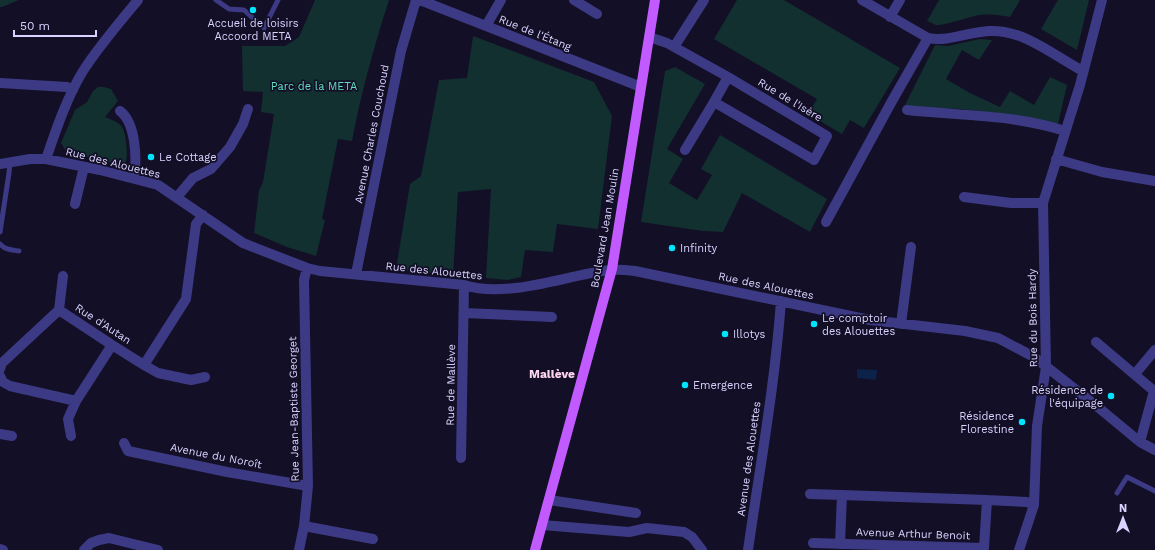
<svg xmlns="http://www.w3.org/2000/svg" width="1155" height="550" font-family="'Work Sans',sans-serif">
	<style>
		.green { fill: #12302f }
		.water { fill: #0c2248 }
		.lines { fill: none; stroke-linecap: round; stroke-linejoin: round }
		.lane { stroke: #3d3a85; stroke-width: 5 }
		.street { stroke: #3d3a85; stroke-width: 10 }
		.primary { stroke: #c25bff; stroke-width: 10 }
		.poi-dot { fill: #00e5ff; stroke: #130f26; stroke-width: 1.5 }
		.labels { text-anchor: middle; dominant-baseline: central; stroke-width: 3.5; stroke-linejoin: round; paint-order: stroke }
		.poi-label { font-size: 11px; fill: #d9d4ff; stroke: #130f26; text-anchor: start }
		.street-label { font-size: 11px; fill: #d9d4ff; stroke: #130f26 }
		.park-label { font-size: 11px; fill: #5fe0c0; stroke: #130f26 }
		.neighbourhood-label { font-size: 12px; font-weight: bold; fill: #ffd6f0; stroke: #130f26 }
	</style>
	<rect width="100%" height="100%" fill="#130f26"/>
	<path class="green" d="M0,0h19l-17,7h-2z
		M315,0h74c-15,47 -28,93 -37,141l-14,-2 -16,80 3,1 -9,36 -29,-9 -33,-14 5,-43 4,-8 11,-68 -13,-2 2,-20 -20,-1 -1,-41v-4h43l14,-9z
		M737,0h47l116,68 -36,60 -14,-8 -8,14 -34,-20 9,-15 -103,-60z
		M939,0h81l-10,17c-10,-2 -21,-3 -31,-2 -10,2 -36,11 -43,10 -3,-1 -6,-3 -9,-4z
		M1058,0h31l-12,50 -36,-21z
		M473,36l121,46 18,34 -14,113 -41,-5 -4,28 -28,-2 -4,27 -13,3 -22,-2 5,-89 -33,3 -5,83 -57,-6 14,-85 11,-8 18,-96 28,-2z
		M980,39l12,1 -13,20 -17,-10 -16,29 24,14 30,14 10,-16 24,14 16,-28 17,8 -9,39 -63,-11 -34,-4 -57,-2 31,-62 13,1z
		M675,67l30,17 -38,65 16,10 -14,24 28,17 15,-25 -11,-6 19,-34 107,64 -17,33 -68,-39 -19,39 -20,-1 -62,-9 24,-151z
		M98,87h6l7,2 7,12 -13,16c7,3 15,5 18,12 3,5 5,27 3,32 -1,2 -3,3 -5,4l-50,-12 -5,-2 -5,-8 14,-33 12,-8 6,-11z"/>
	<path class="water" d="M857,369l20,1 -1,10 -19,-2z"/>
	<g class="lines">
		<path class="lane" d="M216,0l13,9 15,1 20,18 14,-28
			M0,232l9,-59 1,-11
			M0,244c5,6 12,6 19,7
			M1117,493l10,-16 28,14"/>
		<path class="street" d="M420,0l221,87
			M574,0l23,14
			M862,0l66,38c21,4 40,-6 61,-7 35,-2 65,25 94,40
			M890,17l10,-17
			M486,26l15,-26
			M649,37l18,6 61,34 99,59 -13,24 -100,-58 -29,48
			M674,47l30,-47
			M0,83l67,4 6,3
			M714,102l14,-25
			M907,110c54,6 105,4 158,21
			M120,111c16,12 17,48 14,67
			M46,159c10,-29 21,-62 37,-88 16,-25 36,-48 55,-71
			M1056,159l46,13 53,9
			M0,164l30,-5h16l54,11 58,15 85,58 64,25 13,3 144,14c44,14 102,-10 146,-15 8,-1 17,0 25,1l235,49 95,11 33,7 36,19 65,51 41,34 15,8
			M177,197l16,-19 18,-9 19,-22 13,-23 5,-15
			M964,197l47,6h32
			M75,204l9,-37
			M203,215l-7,9 -10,75 -42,66 14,8 33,7 14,-3
			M826,222l66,-121 36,-63
			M356,274l45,-223 15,-51
			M59,310l4,-34
			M465,313l87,4
			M901,324l10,-77
			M1096,342l58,49 -14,51
			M0,369l2,-6 57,-53 53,35 32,20
			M1135,374l20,-24
			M0,376l3,6 7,4 66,15
			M0,434l12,2
			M71,436l-3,-17 8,-18 36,-56
			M124,443l4,8 99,21 81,14
			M461,458l3,-173
			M810,494l32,1
			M549,500l87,13
			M542,525l87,7 18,-4 37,4 8,5 10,13
			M304,526l69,13
			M813,543l171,5 3,-48
			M840,544l2,-49 145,5 40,2 7,3
			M0,549l3,1
			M84,550l7,-7 8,-3 10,-2 49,12
			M299,550l5,-24 4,-40 -4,-206 3,-12
			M748,550c12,-83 27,-166 33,-249
			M1019,550l15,-45 3,-79 9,-59 -3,-164 37,-118 22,-85"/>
		<path class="primary" d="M535,550l77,-281 43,-269"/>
	</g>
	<g class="poi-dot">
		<circle cx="253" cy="10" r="4"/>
		<circle cx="151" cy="157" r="4"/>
		<circle cx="672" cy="248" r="4"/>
		<circle cx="814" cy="324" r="4"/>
		<circle cx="725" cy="334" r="4"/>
		<circle cx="685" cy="385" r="4"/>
		<circle cx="1111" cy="396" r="4"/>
		<circle cx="1022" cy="422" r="4"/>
	</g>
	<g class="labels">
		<g class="poi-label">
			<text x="253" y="23" text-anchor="middle">Accueil de loisirs<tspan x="253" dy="13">Accoord META</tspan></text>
			<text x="159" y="157">Le Cottage</text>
			<text x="680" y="248">Infinity</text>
			<text x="822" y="318">Le comptoir<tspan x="822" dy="13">des Alouettes</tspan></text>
			<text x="733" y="334">Illotys</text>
			<text x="693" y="385">Emergence</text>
			<text x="1103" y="390" text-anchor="end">Résidence de<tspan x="1103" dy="13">l'équipage</tspan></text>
			<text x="1014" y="416" text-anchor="end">Résidence<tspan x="1014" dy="13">Florestine</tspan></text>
		</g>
		<g class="street-label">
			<text transform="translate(535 33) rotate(22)">Rue de l'Étang</text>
			<text transform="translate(790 100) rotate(31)">Rue de l'Isère</text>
			<text transform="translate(372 134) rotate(-79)">Avenue Charles Couchoud</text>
			<text transform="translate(113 163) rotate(14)">Rue des Alouettes</text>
			<text transform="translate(605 228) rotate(-80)">Boulevard Jean Moulin</text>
			<text transform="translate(434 271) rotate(6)">Rue des Alouettes</text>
			<text transform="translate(766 286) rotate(12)">Rue des Alouettes</text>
			<text transform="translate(1033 318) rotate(-91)">Rue du Bois Hardy</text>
			<text transform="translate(103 324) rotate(33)">Rue d'Autan</text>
			<text transform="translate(451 385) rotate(-89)">Rue de Mallève</text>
			<text transform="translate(294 409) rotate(-91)">Rue Jean-Baptiste Georget</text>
			<text transform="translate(216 456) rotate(11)">Avenue du Noroît</text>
			<text transform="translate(749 459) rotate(-82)">Avenue des Alouettes</text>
			<text transform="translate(913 534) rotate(2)">Avenue Arthur Benoit</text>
		</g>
		<g class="park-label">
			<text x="314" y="86">Parc de la META</text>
		</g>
		<g class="neighbourhood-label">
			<text x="552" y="374">Mallève</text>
		</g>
	</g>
	<g transform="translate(1123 518)" stroke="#130f26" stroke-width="3" paint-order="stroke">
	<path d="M0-3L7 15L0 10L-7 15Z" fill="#d9d4ff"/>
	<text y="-6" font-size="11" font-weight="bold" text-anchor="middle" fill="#d9d4ff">N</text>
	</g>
	<path d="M14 30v6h82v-6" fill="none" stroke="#d9d4ff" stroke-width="2"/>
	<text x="20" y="30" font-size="12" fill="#d9d4ff" stroke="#130f26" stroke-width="3" paint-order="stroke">50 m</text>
</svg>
